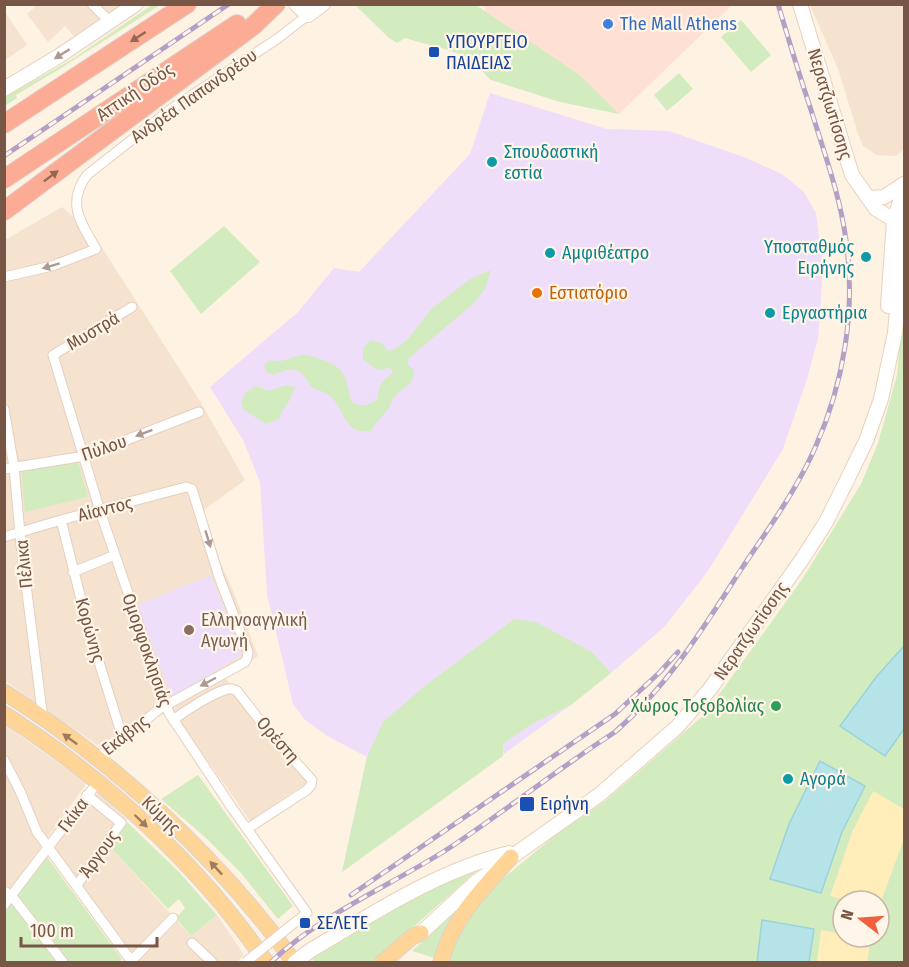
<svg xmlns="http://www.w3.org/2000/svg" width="909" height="967" font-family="'Fira Sans Condensed',sans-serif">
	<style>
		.residential { fill: #f6e3cf }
		.commercial { fill: #ffe0d4 }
		.education { fill: #efdefa }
		.green { fill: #d3ecbf; fill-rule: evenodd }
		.sand { fill: #ffedba }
		.water { fill: #b5e3e8; stroke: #9ad3db; stroke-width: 1.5 }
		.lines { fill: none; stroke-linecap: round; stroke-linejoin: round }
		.street-casing { stroke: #e4cfbf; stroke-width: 11 }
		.secondary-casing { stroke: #ead0bc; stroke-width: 16 }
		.primary-casing { stroke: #dcd3cf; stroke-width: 17 }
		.highway-casing { stroke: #dcd3cf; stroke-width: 20 }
		.street { stroke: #fff; stroke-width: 9 }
		.secondary { stroke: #fff; stroke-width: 14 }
		.primary { stroke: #ffd597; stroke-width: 15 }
		.highway { stroke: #fcac94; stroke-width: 18 }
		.rail-casing { stroke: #b4a0c7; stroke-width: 5 }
		.rail { stroke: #fff6e9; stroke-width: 3; stroke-dasharray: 9; stroke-linecap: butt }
		.street-bridge-casing { stroke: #e4cfbf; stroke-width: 11; stroke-linecap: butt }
		.secondary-bridge-casing { stroke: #ead0bc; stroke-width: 16; stroke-linecap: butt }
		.street-bridge { stroke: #fff; stroke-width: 9 }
		.secondary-bridge { stroke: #fff; stroke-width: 14 }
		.oneway { fill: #926756 }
		.oneway2 { fill: #ad9a90 }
		.oneway3 { fill: #a07c5e }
		.shop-dot { fill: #3f7fe0; stroke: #fff6e9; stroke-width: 2 }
		.transit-dot { fill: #1a4fb4; stroke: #fff6e9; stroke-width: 2 }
		.culture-dot { fill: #0f9aa8; stroke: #fff6e9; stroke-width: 2 }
		.food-dot { fill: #e8710a; stroke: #fff6e9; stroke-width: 2 }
		.education-dot { fill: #8d6e63; stroke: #fff6e9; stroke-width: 2 }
		.leisure-dot { fill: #2e9e5b; stroke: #fff6e9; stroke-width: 2 }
		.labels { text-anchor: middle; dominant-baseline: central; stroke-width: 4.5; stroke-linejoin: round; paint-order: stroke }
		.shop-label { font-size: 18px; fill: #366cbe; stroke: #fff6e9; text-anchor: start }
		.transit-label { font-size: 18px; fill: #164399; stroke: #fff6e9; text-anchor: start }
		.street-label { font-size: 18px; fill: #775646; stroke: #fff6e9 }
		.culture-label { font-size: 18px; fill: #0d838f; stroke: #fff6e9; text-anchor: start }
		.food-label { font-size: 18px; fill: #c56008; stroke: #fff6e9; text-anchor: start }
		.education-label { font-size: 18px; fill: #785e54; stroke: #fff6e9; text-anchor: start }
		.leisure-label { font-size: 18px; fill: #27864d; stroke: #fff6e9; text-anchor: end }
	</style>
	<rect width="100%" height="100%" fill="#fef2e2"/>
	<path class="residential" d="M37,5h84l-46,33 -10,-12 -17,16 -21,-28z
		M810,5h94v144l-8,7 -19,-1 -14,-9 -5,-12 -20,-65z
		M5,12l22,33 -22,15h-1z
		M62,207l30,25 108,169 45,79 -48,35 33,68 28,73 -33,21 29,43 54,62 -58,39 -78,-111 -75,35 -92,-64v-441z
		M5,725l82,58 -82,114z
		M99,793l28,26 -18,27 82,90 26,-21 27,40 -7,7h-109l-79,-116 35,-45z"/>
	<path class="commercial" d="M484,5h246l-2,4 -109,105 -39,-39 -95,-64z"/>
	<path class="education" d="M490,93l117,36 62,2 72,25 41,18 22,18 12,21 7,56 -5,70 -12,43 -23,67 -75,122 -43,55 -47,41 -47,38 -229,167 25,-115 -38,-20 -24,-17 -12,-16 -26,-110 -7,-112 -17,-42 -33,-53 88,-75 36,-44 25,4 111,-118z
		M211,575l31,80 -70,42 -35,-92z"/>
	<path class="green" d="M152,5h8l-97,62 -47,28 1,3 -12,8v-9l69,-39z
		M355,5h121l104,70 39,39 -59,-12 -69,-22c-7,-5 -10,-13 -17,-18 -19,-13 -47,-17 -69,-24l-8,5 -8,-5z
		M741,20l30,35 -20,17 -30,-35z
		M679,73l14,16 -26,22 -13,-16z
		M224,226l36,36 -59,52 -31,-43z
		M491,270l-6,19 -13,16 -63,53 -2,6 7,6c0,15 -9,16 -18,25 -4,4 -5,9 -7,13 -6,8 -12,13 -18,23 -28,5 -25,-22 -42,-36 -5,-4 -12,-4 -17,-8 -4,-2 -4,-8 -8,-11 -8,-10 -20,-6 -30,-1l-8,-3 -2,-7 6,-5c15,3 17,-2 31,-5 6,-1 13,2 19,4 26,8 26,18 31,42 11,7 16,5 27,-2 0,-13 4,-19 15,-26l-3,-5 -13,2 -14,-10v-12l8,-8 11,3 6,8 8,-3 12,-9 23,-30 39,-30z
		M904,291v671h-458l2,-11 34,-55 71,-59 52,-36 100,-87 98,-136 58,-94 17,-41 19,-68zM843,901h36v36h-36z
		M286,385l9,2c-3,13 -12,20 -16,32l-13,5 -22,-14 -3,-7 4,-10 11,-7 13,5z
		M78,462l10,35 -63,15 -4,-42z
		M514,619l22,3 56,30 19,21 -40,32 -39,19 -29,20v12l-161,116 25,-115 16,-35 43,-37z
		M198,775l95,131 -15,13 -37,-46 -35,-35 -45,-39z
		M126,821l53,51 38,43 -26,21 -15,-18 9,-10 -6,-9 -11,10 -59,-63z
		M44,853l78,106 -3,3h-52l-51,-69z
		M480,868l-106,94h-59l-5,-5 129,-74z
		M11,902l46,60h-52l-1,-50z
		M454,912l-19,46 -23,-7z"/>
	<path class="sand" d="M873,791l31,18v30l-25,68v-6h-28l-21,-5 23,-66z
		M821,930l22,4v3l28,2 -4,23h-50z"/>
	<path class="water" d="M904,646v83l-19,27 -45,-30 37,-50z
		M820,761l45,25 -23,46 -21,61 -51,-14 19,-55z
		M762,920l52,9 -5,33h-52z"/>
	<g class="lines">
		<g class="street-casing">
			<path id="street" d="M92,4l19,19
				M4,277l48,-11 44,-17c-15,-26 -30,-46 -9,-74l84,-66 106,-70 31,-24
				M132,307l-79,48 47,156 69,202 63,95 75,105 -18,14
				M4,409l10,58 7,78 22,174
				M4,469l81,-13 114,-44
				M61,520l27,107 35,112
				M4,537l57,-17 125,-33 6,2 27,88 29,75 -1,6 -2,4 -86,47 -47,39 -17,10
				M73,572l42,-17
				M173,720c12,-9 41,-28 55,-31 4,-1 5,0 9,2l35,45 40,44 -1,5 -4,5 -60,39
				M4,760l16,31 17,41 95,130
				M77,885l44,-62 -34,-28
				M4,891l7,4 52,67
				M4,905l94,-123
				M192,943l20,19
				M130,962l43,-44"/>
		</g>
		<g class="secondary-casing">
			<path id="secondary" d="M296,4l12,11 15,-11
				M800,4l52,171 24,34 18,11h10
				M4,89l55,-33 77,-52
				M870,198l14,-1 20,-13
				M888,306l6,-86 10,-30
				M421,933l55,-51 123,-87 78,-68 33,-38 93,-131 23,-36 20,-40 20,-41 15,-42 14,-66 9,-108
				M311,950c63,-37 126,-79 198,-97"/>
		</g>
		<g class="primary-casing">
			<path id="primary" d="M4,692c110,69 215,166 290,270
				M4,714c101,65 194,149 262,248
				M383,962l29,-25 9,-4
				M441,962c12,-45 40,-71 70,-105"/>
		</g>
		<g class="highway-casing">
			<path id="highway" d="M4,124l183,-120
				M4,179l233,-155
				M4,211l249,-185 23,-22"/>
		</g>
		<use href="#street" class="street"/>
		<use href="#secondary" class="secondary"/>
		<use href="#primary" class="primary"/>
		<use href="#highway" class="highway"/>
		<g class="rail-casing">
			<path id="rail" d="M4,156l225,-152
				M351,895l264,-181 45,-42 18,-20
				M271,962c50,-47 114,-74 172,-110 59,-38 113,-82 172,-120 53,-46 89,-105 127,-164 26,-39 54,-77 73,-120 29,-65 41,-138 31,-208 -6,-44 -21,-85 -34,-127 -12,-36 -23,-72 -34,-109"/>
		</g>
		<use href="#rail" class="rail"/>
		<g class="street-bridge-casing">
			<path id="street-bridge" d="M246,962l43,-35"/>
		</g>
		<g class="secondary-bridge-casing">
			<path id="secondary-bridge" d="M295,962l16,-12"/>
		</g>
		<use href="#street-bridge" class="street-bridge"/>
		<use href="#secondary-bridge" class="secondary-bridge"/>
	</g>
	<defs><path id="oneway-solid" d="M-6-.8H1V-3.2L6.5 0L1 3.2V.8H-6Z" transform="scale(1.5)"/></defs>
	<g class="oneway">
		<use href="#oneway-solid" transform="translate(138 37) rotate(147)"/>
		<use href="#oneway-solid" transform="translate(51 176) rotate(-37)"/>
	</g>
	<g class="oneway2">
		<use href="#oneway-solid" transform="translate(62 54) rotate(148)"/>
		<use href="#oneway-solid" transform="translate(51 266) rotate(163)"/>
		<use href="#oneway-solid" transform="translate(144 433) rotate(159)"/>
		<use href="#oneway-solid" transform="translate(208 539) rotate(73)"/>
		<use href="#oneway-solid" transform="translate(208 682) rotate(152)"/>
	</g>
	<g class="oneway3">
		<use href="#oneway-solid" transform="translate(70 739) rotate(-144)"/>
		<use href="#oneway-solid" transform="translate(141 821) rotate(44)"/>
		<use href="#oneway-solid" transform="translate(216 868) rotate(-133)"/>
	</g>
	<circle class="shop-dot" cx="608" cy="24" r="6"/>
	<g class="transit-dot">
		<rect x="428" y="46" width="12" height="12" rx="3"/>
		<rect x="519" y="796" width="16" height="16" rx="3"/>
		<rect x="299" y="917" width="12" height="12" rx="3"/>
	</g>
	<g class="culture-dot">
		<circle cx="492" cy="162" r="6"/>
		<circle cx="550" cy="253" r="6"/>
		<circle cx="866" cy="257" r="6"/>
		<circle cx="770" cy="313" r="6"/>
		<circle cx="788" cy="779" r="6"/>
	</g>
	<circle class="food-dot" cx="537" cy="293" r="6"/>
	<circle class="education-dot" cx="189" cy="630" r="6"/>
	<circle class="leisure-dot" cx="776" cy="706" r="6"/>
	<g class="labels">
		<g class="shop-label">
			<text x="620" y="24">The Mall Athens</text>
		</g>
		<g class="transit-label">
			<text x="446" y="42">ΥΠΟΥΡΓΕΙΟ<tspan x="446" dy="21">ΠΑΙΔΕΙΑΣ</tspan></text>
			<text x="540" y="804">Ειρήνη</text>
			<text x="317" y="923">ΣΕΛΕΤΕ</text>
		</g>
		<g class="street-label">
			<text transform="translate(135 92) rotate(-34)">Αττική Οδός</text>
			<text transform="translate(194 96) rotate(-35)">Ανδρέα Παπανδρέου</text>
			<text transform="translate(830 104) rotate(73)">Νερατζιωτίσσης</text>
			<text transform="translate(93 331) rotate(-31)">Μυστρά</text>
			<text transform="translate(104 448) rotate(-19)">Πύλου</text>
			<text transform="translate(105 509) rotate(-14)">Αίαντος</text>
			<text transform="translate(24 564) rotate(-96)">Πέλικα</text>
			<text transform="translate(90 630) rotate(74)">Κορώνης</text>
			<text transform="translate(751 631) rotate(-55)">Νερατζιωτίσσης</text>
			<text transform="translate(147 650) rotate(71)">Ομορφοκλησιάς</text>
			<text transform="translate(125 735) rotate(-38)">Εκάβης</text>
			<text transform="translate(278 740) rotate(49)">Ορέστη</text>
			<text transform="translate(73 815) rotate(-53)">Γκίκα</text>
			<text transform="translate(161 815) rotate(44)">Κύμης</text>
			<text transform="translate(99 854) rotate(-54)">Άργους</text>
		</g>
		<g class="culture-label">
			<text x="504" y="152">Σπουδαστική<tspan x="504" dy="21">εστία</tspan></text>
			<text x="854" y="247" text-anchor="end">Υποσταθμός<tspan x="854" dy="21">Ειρήνης</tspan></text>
			<text x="562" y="253">Αμφιθέατρο</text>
			<text x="782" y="313">Εργαστήρια</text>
			<text x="800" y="779">Αγορά</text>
		</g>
		<g class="food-label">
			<text x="549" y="293">Εστιατόριο</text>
		</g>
		<g class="education-label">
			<text x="201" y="620">Ελληνοαγγλική<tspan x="201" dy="21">Αγωγή</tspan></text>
		</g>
		<g class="leisure-label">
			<text x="764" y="706">Χώρος Τοξοβολίας</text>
		</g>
	</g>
	<rect width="909" height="967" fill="none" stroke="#775646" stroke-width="12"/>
	<g transform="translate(861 919) rotate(287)"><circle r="28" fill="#fff6e9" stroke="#c9b6a8" stroke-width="1.5"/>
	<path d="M0-4.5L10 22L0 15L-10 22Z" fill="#f0603e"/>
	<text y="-9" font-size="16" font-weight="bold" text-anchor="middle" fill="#775646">N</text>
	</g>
	<path d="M21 937v9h136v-9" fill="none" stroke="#775646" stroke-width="3"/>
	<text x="30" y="937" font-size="18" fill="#775646" stroke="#fff6e9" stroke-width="4.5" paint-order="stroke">100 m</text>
</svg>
